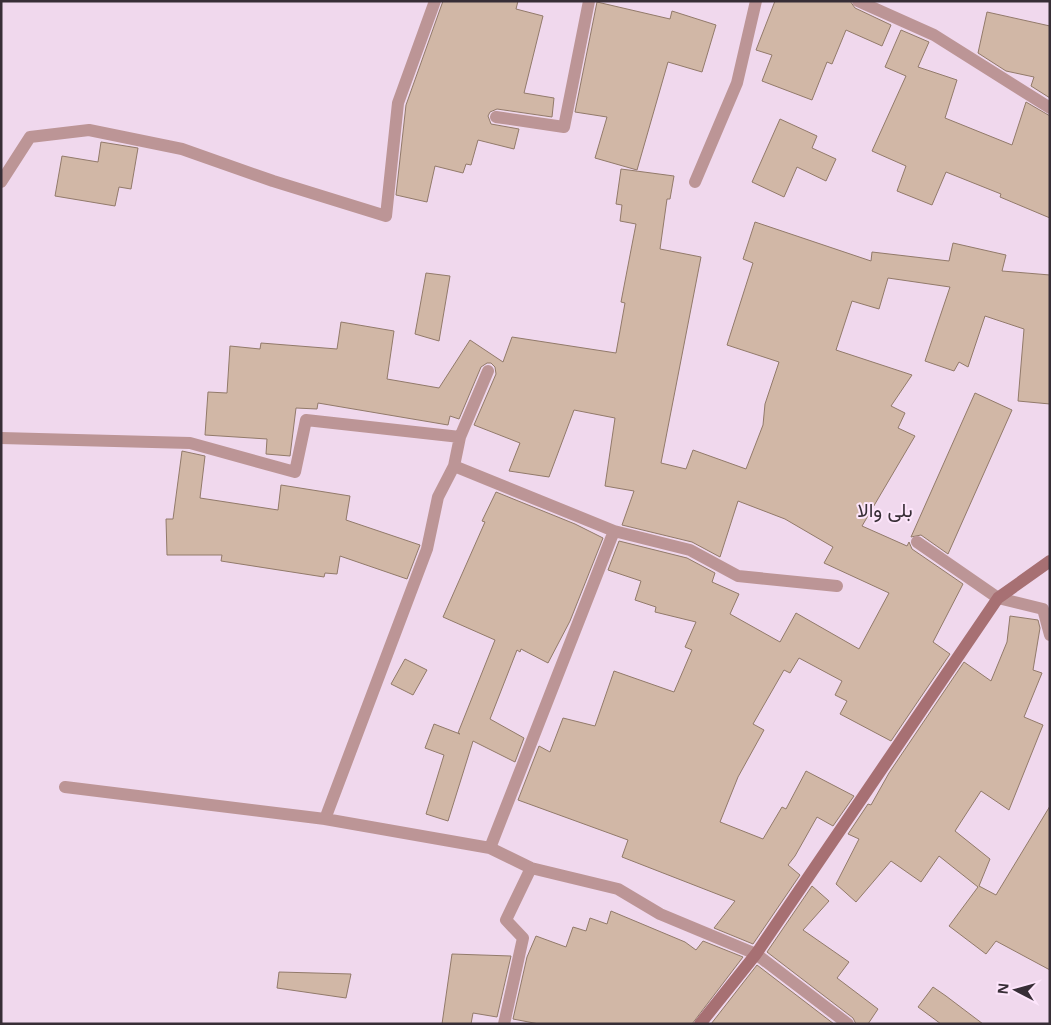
<svg xmlns="http://www.w3.org/2000/svg" width="1051" height="1025" font-family="'Noto Sans',Vazirmatn,sans-serif">
	<style>
		.building { fill: #d1b7a6; stroke: #927a6a }
		.lines { fill: none; stroke-linecap: round; stroke-linejoin: round }
		.street { stroke: #bc9596; stroke-width: 12 }
		.secondary { stroke: #a77073; stroke-width: 12 }
		.labels { text-anchor: middle; dominant-baseline: central; stroke-width: 4; stroke-linejoin: round; paint-order: stroke }
		.quarter-label { font-size: 20px; fill: #372e36; stroke: #fde5fb }
	</style>
	<rect width="100%" height="100%" fill="#f0d8ed"/>
	<path class="building" d="M443,1h75l-2,8 27,7 -19,77 30,5 -2,19 -55,-8 -7,3 -2,4 3,8 28,5 -5,20 -36,-9 -7,25 -5,-1 -3,9 -28,-7 -8,36 -31,-7 10,-90z
		M775,1h75l5,7 36,17 -9,21 -36,-16 -14,34 -5,-2 -15,38 -50,-19 10,-26 -16,-5z
		M597,2l73,17 2,-8 44,14 -14,47 -34,-10 -31,108 -42,-12 12,-41 -32,-5z
		M987,12l63,14v72l-19,-12 3,-9 -28,-6 -28,-18z
		M901,30l28,12 -11,25 39,13 -12,38 67,27 14,-43 24,14v102l-50,-21 1,-3 -55,-22 -14,33 -35,-14 9,-25 -34,-15 34,-75 -21,-9z
		M780,119l37,17 -5,12 24,11 -10,22 -29,-14 -13,30 -32,-15z
		M101,142l37,6 -7,41 -12,-2 -4,19 -60,-10 7,-40 36,6z
		M621,169l53,7 -4,23h-3l-7,50 41,8 -40,206 25,6 7,-19 53,19 17,-44 2,-21 14,-42 -52,-17 26,-82 -10,-4 12,-37 116,39 1,-9 77,9 4,-18 53,12 -4,16 48,4v129l-32,-3 6,-72 -39,-13 -17,51 -9,-5 -5,9 -29,-10 25,-74 -62,-9 -9,31 -27,-8 -16,49 76,25 -21,31 14,7 -7,15 17,8 -53,90 45,20 2,-4 3,7 51,35 -30,58 17,12 -59,87 -51,-27 7,-13 -12,-6 7,-14 -43,-23 -9,15 -6,-3 -31,54 11,6 -26,47 -18,45 43,17 19,-32 4,2 20,-38 48,25 -21,30 -16,-9 -22,39 -7,9 12,10 -47,69 -39,-16 21,-27 -113,-44 6,-17 -110,-40 21,-54 11,6 13,-34 32,8 19,-55 60,21 18,-42 -7,-3 11,-25 -41,-10 1,-5 -21,-7 6,-19 -33,-11 11,-29 68,17 28,15 -3,9 27,12 -9,20 50,28 16,-29 63,36 30,-56 -65,-30 9,-16 -48,-28 -47,-18 -18,56 -28,-15 -70,-17 12,-34 -29,-5 10,-68 -41,-8 -25,67 -40,-6 11,-28 -46,-18 22,-51 -1,-7 -4,-4h-4l-6,4 -22,52 -9,-3 -2,9 -130,-22 -1,6 -21,-1 -6,48 -24,-2 1,-15 -62,-4 3,-43 19,1 3,-47 30,3 1,-6 76,6 4,-27 53,9 -7,48 52,9 31,-48 33,22 9,-25 104,16 9,-50 -4,-1 15,-78 -16,-3 2,-16 -6,-1z
		M426,273l24,3 -11,65 -24,-7z
		M975,393l37,17 -64,144 -27,-19 -10,2z
		M182,451l23,5 -5,42 78,12 3,-25 69,11 -4,24 74,25 -13,34 -67,-23 -3,18 -12,-1 -1,4 -103,-16 1,-6h-55l-1,-36h7z
		M496,492l79,32 28,14 -33,83 -22,42 -27,-14 -1,3 -3,-2 -27,69 34,19 -9,24 -42,-21 -25,80 -22,-7 18,-59 -19,-7 9,-24 26,10 -2,-1 37,-93 -52,-23 42,-95 -3,-1z
		M1010,616l28,4 2,8 -7,42 9,3 -18,44 19,8 -34,85 -28,-19 -26,40 35,28 -11,27 17,9 54,-89v164l-54,-29 -10,13 -37,-28 29,-39 -39,-31 -18,26 -30,-21 -35,41 -20,-18 23,-45 -11,-5 20,-30 3,1 18,-32 75,-111 27,19 16,-39z
		M405,659l22,11 -14,25 -22,-11z
		M812,886l17,15 -26,29 46,32 -12,16 41,31 -10,15h-12l-3,-6 -86,-66z
		M611,911l74,31 11,8 7,-9 40,16 -51,67h-153l-26,-5 14,-62 9,-21 30,11 7,-20 13,4 4,-13 17,6z
		M452,954l59,2 -14,61 -24,-4 -2,11h-29z
		M757,965l77,59h-123z
		M279,972l72,2 -5,24 -69,-10z
		M933,987l13,9 37,28h-42l-23,-17z"/>
	<g class="lines">
		<path class="street" d="M858,1l76,34 116,73
			M496,117l68,10 25,-126
			M1,182l29,-45 59,-7 93,19 91,32 113,35 12,-113 37,-102
			M695,182l42,-99 19,-82
			M1,438l189,5 105,29 11,-52 154,17
			M454,466l160,65 76,19 48,26 99,10
			M917,542l81,56 45,11 7,26
			M65,787l260,32 165,29 41,20 87,21 42,25 96,40 92,70
			M325,819l102,-270 11,-52 16,-31 6,-29 28,-66
			M490,848l124,-317
			M504,1024l19,-86 -17,-18 25,-52"/>
		<path class="secondary" d="M700,1024l56,-70 242,-356 52,-37"/>
	</g>
	<g class="labels">
		<g class="quarter-label">
			<text x="885" y="509">بلی والا</text>
		</g>
	</g>
	<rect width="1051" height="1025" fill="none" stroke="#372e36" stroke-width="5"/>
	<g transform="translate(1016 990) rotate(276)" stroke="#fde5fb" stroke-width="4" paint-order="stroke">
	<path d="M0-4L9 19L0 12L-9 19Z" fill="#372e36"/>
	<text y="-8" font-size="14" font-weight="bold" text-anchor="middle" fill="#372e36">N</text>
	</g>
</svg>
